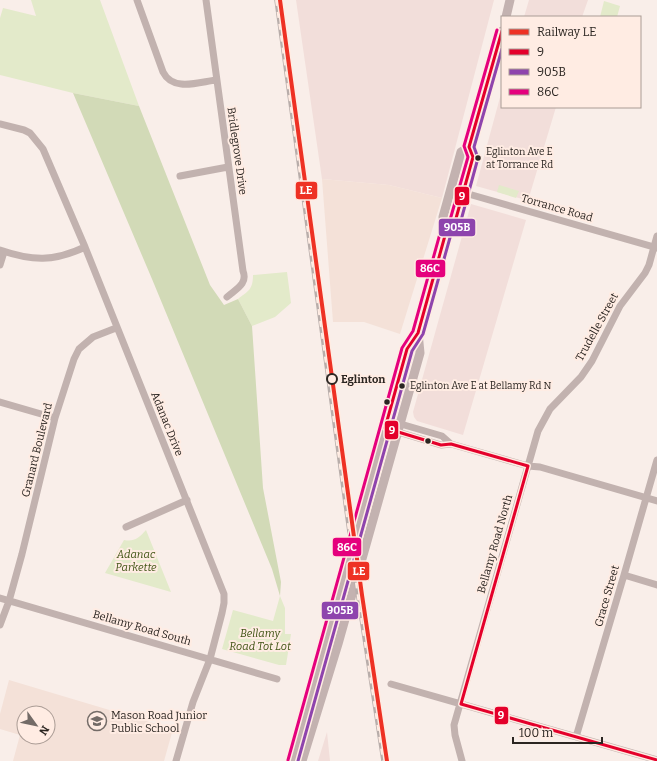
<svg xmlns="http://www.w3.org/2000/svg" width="657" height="761" font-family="Bitter,serif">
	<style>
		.commercial { fill: #f2deda }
		.built { fill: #f4e1d8; fill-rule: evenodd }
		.green { fill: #e3eaca }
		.forest { fill: #d2dab7 }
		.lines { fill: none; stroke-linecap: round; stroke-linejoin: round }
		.minor { stroke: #c2b2af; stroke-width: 7 }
		.major { stroke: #c3b2b0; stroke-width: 9 }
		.rail-casing { stroke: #b8adaa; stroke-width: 3.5 }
		.rail { stroke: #ffece3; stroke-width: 2; stroke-dasharray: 6; stroke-linecap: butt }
		.bus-1-casing { stroke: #ffece3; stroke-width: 6 }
		.bus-2-casing { stroke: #ffece3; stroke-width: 6 }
		.bus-3-casing { stroke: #ffece3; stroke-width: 6 }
		.bus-1 { stroke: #e4002b; stroke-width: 3 }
		.bus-2 { stroke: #8e44ad; stroke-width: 3 }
		.bus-3 { stroke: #e5007d; stroke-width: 3 }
		.rail-1-casing { stroke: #ffece3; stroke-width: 7 }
		.rail-1 { stroke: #ee3124; stroke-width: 4 }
		.bus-dot { fill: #2b2521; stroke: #ffece3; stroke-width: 1.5 }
		.stop-dot { fill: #ffece3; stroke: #2b2521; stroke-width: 2 }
		.labels { text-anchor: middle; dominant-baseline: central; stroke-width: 4; stroke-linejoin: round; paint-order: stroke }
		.bus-label { font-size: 10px; fill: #2b2521; stroke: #ffece3; text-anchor: start }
		.street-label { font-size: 11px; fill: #2b2521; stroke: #ffece3 }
		.stop-label { font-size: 11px; font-weight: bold; fill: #2b2521; stroke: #ffece3; text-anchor: start }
		.park-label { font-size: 11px; font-style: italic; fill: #3f5313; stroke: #ffece3 }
		.poi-label { font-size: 11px; fill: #2b2521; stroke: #ffece3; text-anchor: start }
		.line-badge { stroke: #ffece3; stroke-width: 1.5 }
		.badge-label { font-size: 11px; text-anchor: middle; font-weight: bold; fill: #fff }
	</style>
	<rect width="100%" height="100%" fill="#f9eee9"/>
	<path class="commercial" d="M296,0h198l-52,198 -53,-13 -67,-6z
		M529,0h59l-6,17h-58z
		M502,90v17h54l-26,87 -4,6 -50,-14z
		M471,204l55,16 -63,215 -46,-14 -3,-4 -1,-5z
		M327,732l3,29h-12z"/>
	<path class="built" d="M322,179l67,6 53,13 -42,136 -36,-12h-31z
		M9,680l164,49 -9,32h-151l7,-26 -20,-6v-15zM24,713h24v24h-24z"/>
	<path class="green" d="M31,0h69l39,106 -66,-13 -73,-18v-57l3,-10 33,8z
		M604,1l16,5 -3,11h-17z
		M499,185l20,6 -3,7 -19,-6z
		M287,272l4,31 -16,14 -23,9 -14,-27c10,-8 15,-9 15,-24z
		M146,530l25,62 -66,-19 19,-33c10,2 15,-2 22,-10z
		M280,596l5,12v26h6l-5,31h-7l-57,-16 11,-39 40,11z"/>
	<path class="forest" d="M73,93l66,13 71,179 14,20 14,-6 14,27 11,162 18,94 -1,14 -8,-27 -120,-290z"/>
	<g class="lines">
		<path class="minor" d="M137,0l26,72c10,20 36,10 53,8
			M206,0l37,271c5,13 -7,18 -16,26
			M0,124l24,6 6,3 13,16 42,98 139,347v9l-2,10 -12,46 -17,43 -17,59
			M180,176l48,-9
			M451,189l206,59
			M0,250c32,11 54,12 85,-3
			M0,265l4,-13
			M0,402l55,16
			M387,420l55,16 9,8
			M385,428l56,17 10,-1 77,22 12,1 117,34
			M126,527l61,-27
			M624,575l33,10
			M0,598l277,81
			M0,625l9,-24 13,-47 33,-136 19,-59 5,-10 14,-12 23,-9
			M391,684l266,76
			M576,737l48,-162 33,-115
			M462,761l-7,-26 -1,-10 84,-294 12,-22 31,-32 11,-16 28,-55 25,-33 4,-8 8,-29"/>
		<path class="major" d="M506,17l4,-17
			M446,232l-3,-15 18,-65 8,-5 33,-116
			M293,761l114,-412 11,-16 28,-101 9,-10 18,-65 -4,-10
			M302,761l36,-117 82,-291 -2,-20"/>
		<g class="rail-casing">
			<path id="rail" d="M276,0l83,605 24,156"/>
		</g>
		<use href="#rail" class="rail"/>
		<g class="bus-1-casing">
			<path id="bus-1" d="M502,31l-33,116 4,10 -18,65 -9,10 -28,101 -11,16 -22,79 56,17 10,-1 77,22
				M461,704l67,-238
				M461,704l196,56"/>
		</g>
		<g class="bus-2-casing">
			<path id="bus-2" d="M298,761l114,-410 11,-17 28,-100 9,-10 18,-66 -4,-11 28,-98"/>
		</g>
		<g class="bus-3-casing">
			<path id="bus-3" d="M288,760l114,-412 11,-17 28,-101 9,-10 18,-63 -4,-11 33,-116"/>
		</g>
		<use href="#bus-1" class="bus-1"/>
		<use href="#bus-2" class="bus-2"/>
		<use href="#bus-3" class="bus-3"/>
		<g class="rail-1-casing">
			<path id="rail-1" d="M280,0l82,595 25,166"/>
		</g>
		<use href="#rail-1" class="rail-1"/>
	</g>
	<defs>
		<g id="school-ring" transform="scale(1)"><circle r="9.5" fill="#ffece3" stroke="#736b67" stroke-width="1.5"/><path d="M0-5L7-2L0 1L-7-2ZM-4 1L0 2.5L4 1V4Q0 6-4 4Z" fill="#736b67"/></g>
	</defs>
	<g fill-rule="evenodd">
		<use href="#school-ring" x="97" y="721"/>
	</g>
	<g class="bus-dot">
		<circle cx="478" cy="158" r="3.5"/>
		<circle cx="402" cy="386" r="3.5"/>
		<circle cx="387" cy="402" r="3.5"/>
		<circle cx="428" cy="441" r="3.5"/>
	</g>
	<circle class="stop-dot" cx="332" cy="379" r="5"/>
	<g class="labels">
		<g class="bus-label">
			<text x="486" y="152">Eglinton Ave E<tspan x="486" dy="13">at Torrance Rd</tspan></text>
			<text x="410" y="386">Eglinton Ave E at Bellamy Rd N</text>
		</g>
		<g class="street-label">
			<text transform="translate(237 151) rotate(82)">Bridlegrove Drive</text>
			<text transform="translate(557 208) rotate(16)">Torrance Road</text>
			<text transform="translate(597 327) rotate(-61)">Trudelle Street</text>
			<text transform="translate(167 424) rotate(68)">Adanac Drive</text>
			<text transform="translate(37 450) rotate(-76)">Granard Boulevard</text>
			<text transform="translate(495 544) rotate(-74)">Bellamy Road North</text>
			<text transform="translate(607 596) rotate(-74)">Grace Street</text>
			<text transform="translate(142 628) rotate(16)">Bellamy Road South</text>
		</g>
		<g class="stop-label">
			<text x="341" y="379">Eglinton</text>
		</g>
		<g class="park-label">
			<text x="136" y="554">Adanac<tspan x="136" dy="13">Parkette</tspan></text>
			<text x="260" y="633">Bellamy<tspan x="260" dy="13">Road Tot Lot</tspan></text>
		</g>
		<g class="poi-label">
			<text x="111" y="715">Mason Road Junior<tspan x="111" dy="13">Public School</tspan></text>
		</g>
	</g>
	<g class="line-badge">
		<rect x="295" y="181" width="23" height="19" rx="4" fill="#ee3124"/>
		<rect x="454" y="186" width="16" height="20" rx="4" fill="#e4002b"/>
		<rect x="438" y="218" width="38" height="19" rx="4" fill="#8e44ad"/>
		<rect x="415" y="259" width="31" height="19" rx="4" fill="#e5007d"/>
		<rect x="384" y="420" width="15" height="20" rx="4" fill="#e4002b"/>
		<rect x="332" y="537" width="30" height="20" rx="4" fill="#e5007d"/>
		<rect x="347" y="561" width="23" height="20" rx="4" fill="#ee3124"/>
		<rect x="321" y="601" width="38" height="19" rx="4" fill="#8e44ad"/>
		<rect x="494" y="706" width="15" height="19" rx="4" fill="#e4002b"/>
	</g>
	<g class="badge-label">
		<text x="306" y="194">LE</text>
		<text x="462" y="200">9</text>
		<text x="457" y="231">905B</text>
		<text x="430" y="272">86C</text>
		<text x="392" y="434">9</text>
		<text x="347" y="551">86C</text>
		<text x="359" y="575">LE</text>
		<text x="340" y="614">905B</text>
		<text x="501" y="719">9</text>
	</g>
	<rect x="501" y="16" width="140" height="92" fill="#ffece3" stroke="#aa9c95"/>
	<rect x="509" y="29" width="20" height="6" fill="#ee3124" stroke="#aa9c95"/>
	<text x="537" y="36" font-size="12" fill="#2b2521">Railway LE</text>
	<rect x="509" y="49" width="20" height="6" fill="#e4002b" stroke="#aa9c95"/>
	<text x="537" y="56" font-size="12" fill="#2b2521">9</text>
	<rect x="509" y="69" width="20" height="6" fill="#8e44ad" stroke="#aa9c95"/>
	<text x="537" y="76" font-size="12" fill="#2b2521">905B</text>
	<rect x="509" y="89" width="20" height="6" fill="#e5007d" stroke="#aa9c95"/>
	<text x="537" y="96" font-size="12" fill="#2b2521">86C</text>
	<g transform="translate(36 725) rotate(123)"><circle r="19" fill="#ffece3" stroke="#aa9c95"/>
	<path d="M0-3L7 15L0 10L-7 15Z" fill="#736b67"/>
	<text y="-6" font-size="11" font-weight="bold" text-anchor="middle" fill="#2b2521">N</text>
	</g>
	<path d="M513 737v6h89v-6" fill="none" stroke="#2b2521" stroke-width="2"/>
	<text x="519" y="737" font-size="12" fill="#2b2521" stroke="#ffece3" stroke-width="3" paint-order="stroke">100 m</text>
</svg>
